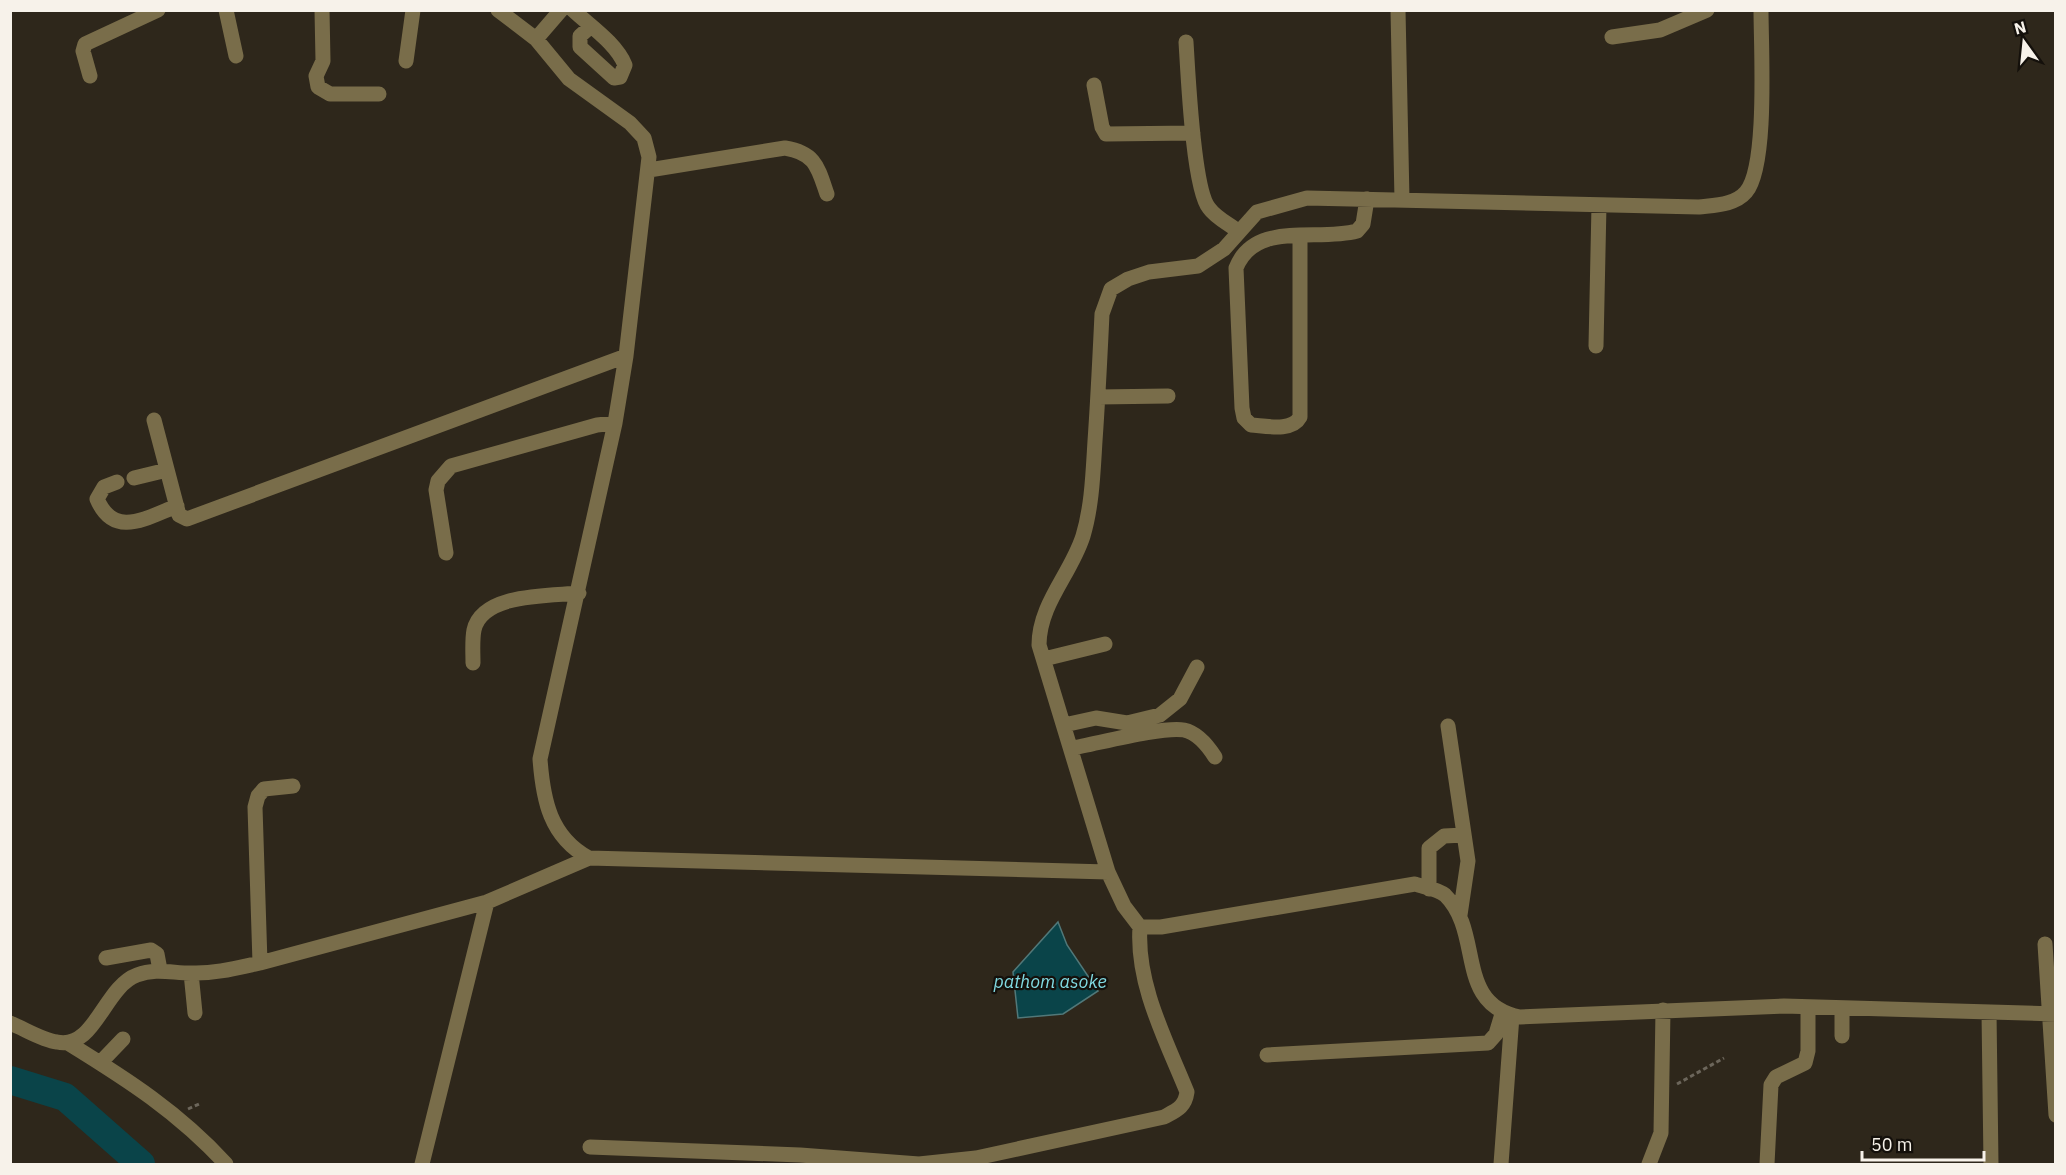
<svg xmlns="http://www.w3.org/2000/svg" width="2066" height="1175" font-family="'IBM Plex Sans',sans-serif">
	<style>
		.water { fill: #0a4449; stroke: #517879; stroke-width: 1.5 }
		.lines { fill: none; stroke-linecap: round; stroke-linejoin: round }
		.river { stroke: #0a4449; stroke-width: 28 }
		.path { stroke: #6c665b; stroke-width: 3; stroke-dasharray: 4.5 3; stroke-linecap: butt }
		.minor { stroke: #796d4a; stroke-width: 15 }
		.labels { text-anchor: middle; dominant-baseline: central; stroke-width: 4.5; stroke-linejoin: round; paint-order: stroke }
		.water-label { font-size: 18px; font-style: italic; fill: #81dae2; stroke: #14100b }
	</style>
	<rect width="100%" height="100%" fill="#2e271b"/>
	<path class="water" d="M1058,922l9,23 31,46 -35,23 -45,4 -5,-46z"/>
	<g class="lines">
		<path class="river" d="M10,1080l55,17 76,67"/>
		<path class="path" d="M1677,1084l47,-26
			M188,1109l11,-5"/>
		<path class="minor" d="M226,10l10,46
			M322,10l1,51 -7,15 2,11 12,7h49
			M498,10l38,29 25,-29
			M573,10c17,16 43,33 52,55l-5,12 -6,1 -34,-31v-11l10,-9
			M1398,10l4,190
			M1761,10c0,38 7,156 -15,182 -11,13 -31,13 -47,15l-392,-9 -50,14 -33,37 -26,17 -49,6 -21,7 -17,10 -9,25c-2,42 -4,85 -7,127 -2,32 -3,65 -12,95 -12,38 -44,68 -44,109l69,227 16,34 16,21h21l254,-43c8,3 23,5 30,11 39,38 9,109 75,122l264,-11 272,8
			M1612,37l48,-7 47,-20
			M536,39l33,40 61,44 14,15 5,19 -23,199 -11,67 -75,336c3,41 10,78 49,99l519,14
			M1186,42c2,30 7,147 23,166 7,10 20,16 29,23
			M406,61l7,-51
			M90,76l-7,-25 2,-7 73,-34
			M1094,85l8,42 4,7 87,-1
			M649,170l136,-22c31,5 33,20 42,46
			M1300,236v181c-8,15 -34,9 -49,8l-7,-7 -2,-10 -6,-140c19,-48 81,-26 121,-37l6,-7 4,-25
			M1596,346l3,-141
			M1098,397l70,-1
			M154,420l25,95 8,4 439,-163
			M134,478l33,-8
			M117,482l-13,5 -7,12c17,40 49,19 80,7
			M446,553l-10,-63 2,-9 13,-15 146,-41 18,-2
			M1044,659l61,-15
			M473,663c0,-10 -1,-23 1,-33 8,-37 76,-34 105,-37
			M1064,725l32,-7 31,5 33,-8 20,-16 17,-32
			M1448,726l20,135 -8,54
			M1072,748c24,-4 91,-22 112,-18 14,3 24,16 31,27
			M1429,889v-41l15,-12 20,-1
			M2045,944l11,171
			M106,958l45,-8 6,4 3,16
			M260,963l-5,-156 3,-11 6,-7 29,-3
			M191,973l4,40
			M1989,1012l2,152
			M10,1023c15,6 32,17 47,19 38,8 47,-55 80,-67 19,-7 35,-2 54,-2 23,1 46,-5 69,-10l227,-61 102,-44
			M1842,1036v-28
			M68,1043c60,37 110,69 158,121
			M1267,1055l221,-12 8,-9 6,-20
			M100,1063l23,-24
			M590,1147l210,8 119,9 57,-6 188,-41c13,-7 21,-10 23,-25 -21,-52 -51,-108 -47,-165
			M422,1164l65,-262
			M1501,1164l11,-148
			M1649,1164l12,-31 2,-123
			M1767,1164l4,-79 5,-8 29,-14 3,-12v-44"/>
	</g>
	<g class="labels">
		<g class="water-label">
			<text x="1050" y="981">pathom asoke</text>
		</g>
	</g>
	<rect width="2066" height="1175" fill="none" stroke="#f7f2ea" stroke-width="24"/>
	<g transform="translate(2024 42) rotate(345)" stroke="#14100b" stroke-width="4.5" paint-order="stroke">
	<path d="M0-4.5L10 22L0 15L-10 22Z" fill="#f7f2ea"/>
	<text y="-9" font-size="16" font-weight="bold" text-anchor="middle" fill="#f7f2ea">N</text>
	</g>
	<path d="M1862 1151v9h122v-9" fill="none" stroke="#f7f2ea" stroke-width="3"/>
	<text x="1871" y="1151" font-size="18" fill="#f7f2ea" stroke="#14100b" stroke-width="4.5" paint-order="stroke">50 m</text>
</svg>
